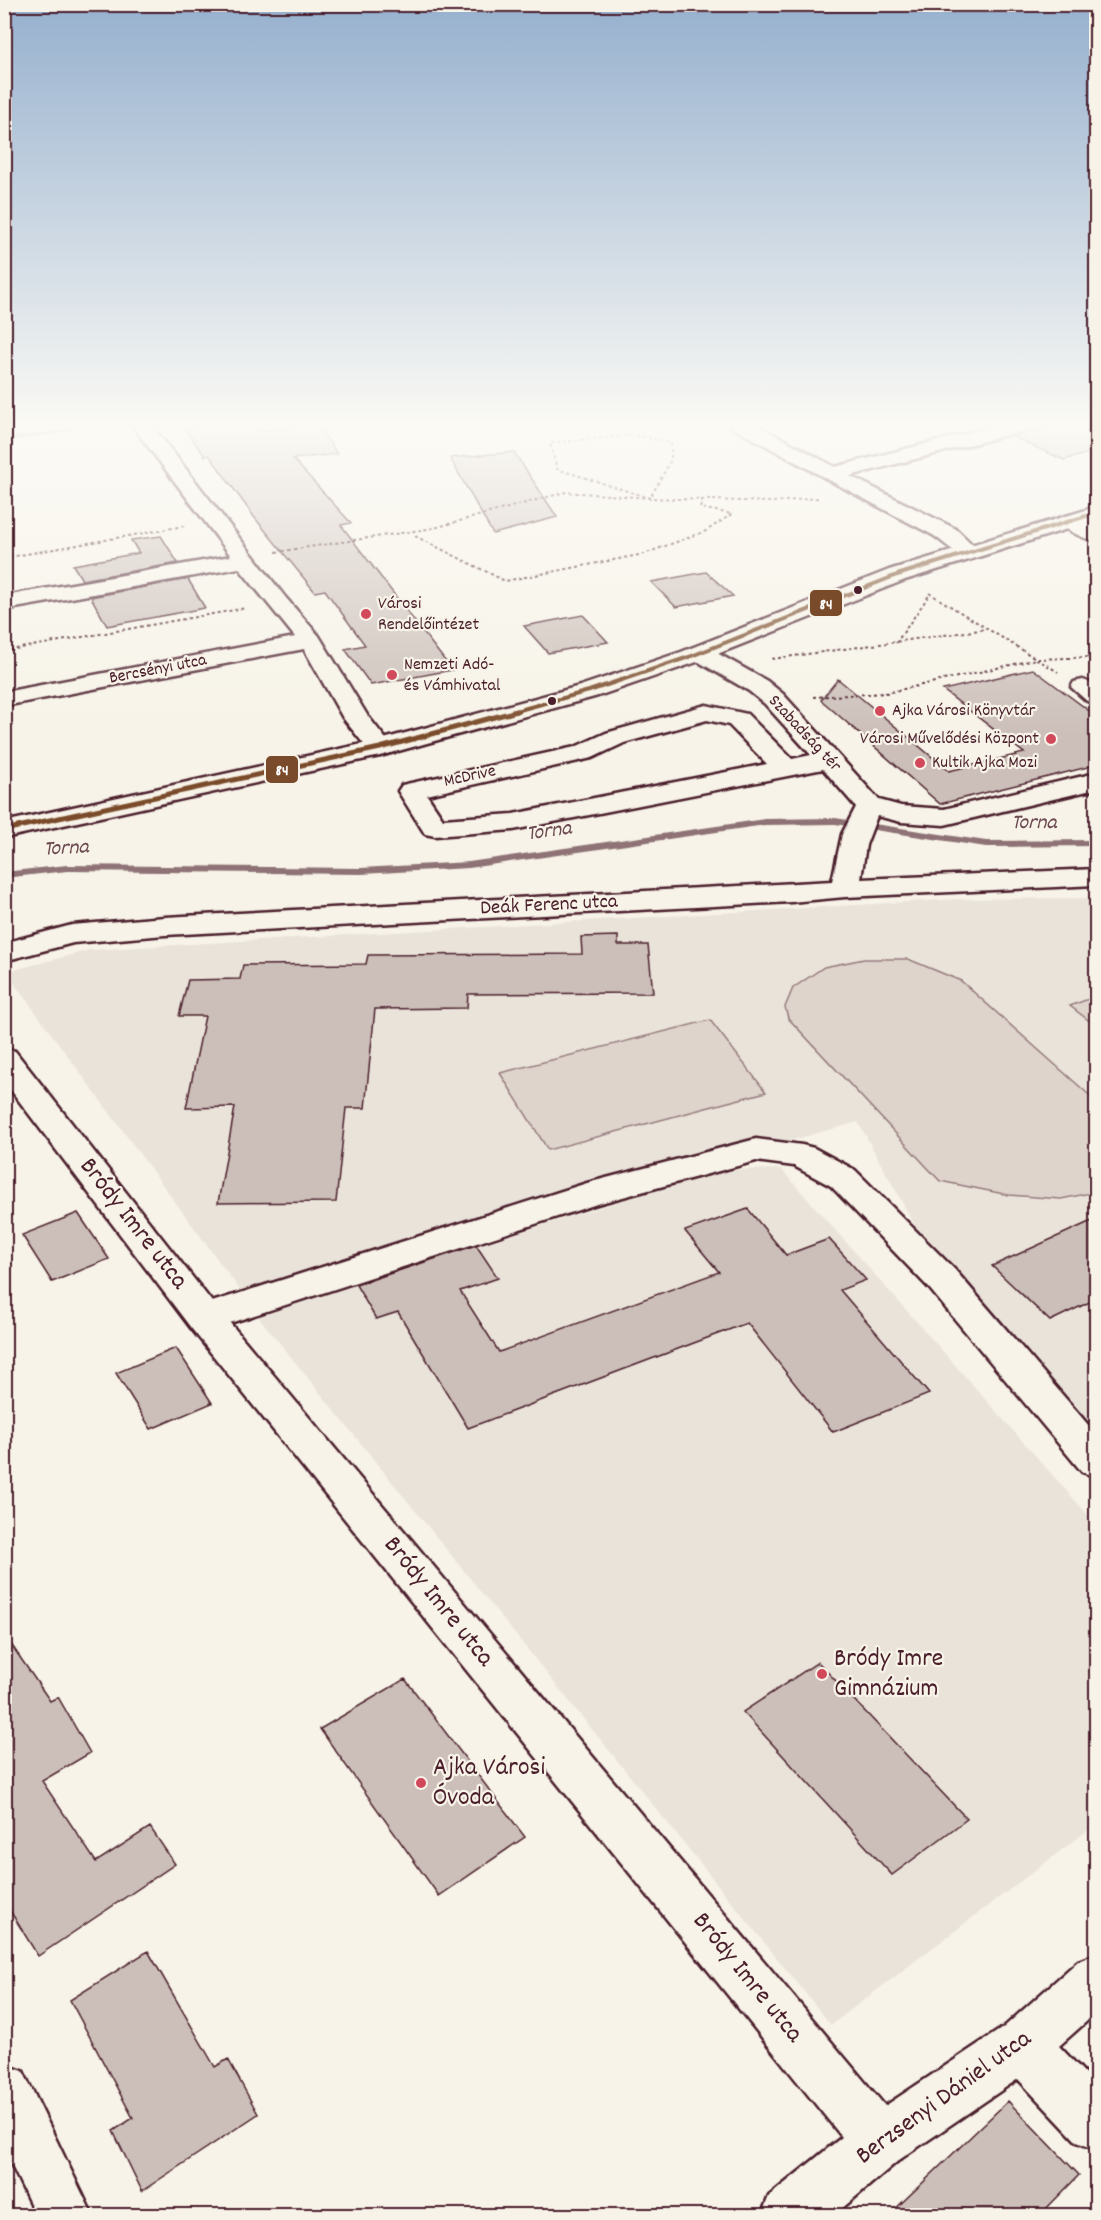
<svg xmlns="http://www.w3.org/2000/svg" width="1101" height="2220" font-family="Dekko,sans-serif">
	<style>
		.built { fill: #eae3da }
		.green { fill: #ded4cc; stroke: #947a7c; stroke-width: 1.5 }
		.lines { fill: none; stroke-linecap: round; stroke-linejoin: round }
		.stream { fill: #8e7275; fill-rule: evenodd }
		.building { fill: #ccbfb9; stroke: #4a1f2b; stroke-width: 1.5 }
		.minor-casing { stroke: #4a1f2b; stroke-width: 5 }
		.major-casing { stroke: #4a1f2b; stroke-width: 5 }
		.path { stroke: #4a1f2b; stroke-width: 2; stroke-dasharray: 3 3; stroke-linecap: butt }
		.minor { fill: #f7f3e8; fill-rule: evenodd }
		.major { fill: #f7f3e8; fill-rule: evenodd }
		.bus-1-far1-casing { stroke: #f7f3e8; stroke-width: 7 }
		.bus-1-casing { stroke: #f7f3e8; stroke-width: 9 }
		.bus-1-far1 { stroke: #7a4b2a; stroke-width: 4 }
		.bus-1 { stroke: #7a4b2a; stroke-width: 5 }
		.bus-dot { fill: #4a1f2b; stroke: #f7f3e8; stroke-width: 2 }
		.poi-dot { fill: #d1495b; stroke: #f7f3e8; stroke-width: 2 }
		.labels { text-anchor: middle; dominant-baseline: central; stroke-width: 4.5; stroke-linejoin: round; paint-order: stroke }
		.far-poi-label { font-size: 18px; fill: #4a1f2b; stroke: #f7f3e8; text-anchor: start }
		.far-street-label { font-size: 18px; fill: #4a1f2b; stroke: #f7f3e8 }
		.street-label { font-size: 21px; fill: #4a1f2b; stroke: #f7f3e8 }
		.water-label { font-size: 22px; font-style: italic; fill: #6c4950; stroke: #f7f3e8 }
		.near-street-label { font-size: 26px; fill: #4a1f2b; stroke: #f7f3e8 }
		.near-poi-label { font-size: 26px; fill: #4a1f2b; stroke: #f7f3e8; text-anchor: start }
		.line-badge { stroke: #f7f3e8; stroke-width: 2 }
		.badge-label { font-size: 16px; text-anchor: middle; font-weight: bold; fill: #fff }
	</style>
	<rect width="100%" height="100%" fill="#f7f3e8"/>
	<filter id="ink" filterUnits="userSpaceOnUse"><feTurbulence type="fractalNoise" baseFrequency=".0167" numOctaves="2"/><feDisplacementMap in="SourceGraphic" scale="12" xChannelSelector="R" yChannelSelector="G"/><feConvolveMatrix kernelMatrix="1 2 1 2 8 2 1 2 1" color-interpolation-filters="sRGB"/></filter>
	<g filter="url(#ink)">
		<path class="built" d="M1096,898v542l-172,-198 -66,-120 -618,168 -234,-318 84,-22 868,-51z
			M781,1169l315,355v300l-265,201 -574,-710 461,-145z"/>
		<path class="green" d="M864,959h44l53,22 135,120v91l-35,7 -52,-4 -69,-14 -152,-163 -3,-11 8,-19 31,-21z
			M1096,996v30l-26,-20z
			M710,1020l56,72 -218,58 -48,-77z"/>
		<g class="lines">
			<path class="stream" d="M835,818l151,23 110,-1v6l-110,1 -151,-23 -70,1 -296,43 -108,6 -294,-3 -63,7v-6l63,-7 294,3 108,-6 296,-43z"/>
		</g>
		<path class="building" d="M214,424h40l6,7 57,-7 20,30 -44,5 58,64 -10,2 111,145 -81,15 -26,-36 20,-4 -40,-55 -10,2 -60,-74 -46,-63 -4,1 -21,-28z
			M1060,424h36v27l-32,9 -51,-23z
			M514,452l43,65 -64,17 -43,-76z
			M161,536l17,27 -96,17 -9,-15 66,-12 -8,-13z
			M706,572l27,24 -57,11 -25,-25z
			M188,579l17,29 -98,18 -16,-29z
			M583,615l25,27 -60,11 -24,-27z
			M1033,669l63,47v49l-156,39 -119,-104 17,-21 111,92 75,-18 -81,-63z
			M618,936v9h30l5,48 -185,1 -1,14 -92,1 -10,99h-19l-10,94 -118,1 17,-96 -49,1 19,-92h-26l9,-36 52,-1 3,-14 123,-1 2,-9 214,-1 -1,-17z
			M748,1209l38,46 43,-16 37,41 -26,10 89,104 -96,38 -86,-109 -279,105 -70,-116 -22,7 -20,-34 120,-40 22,33 -38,13 39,61 220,-80 -34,-41z
			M78,1213l31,46 -57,23 -30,-47z
			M1096,1219v80l-46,22 -58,-55z
			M176,1348l36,55 -61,26 -35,-56z
			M4,1634l46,67 8,-4 32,56 -48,28 54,81 54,-35 25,37 -137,92 -34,-55z
			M818,1662l149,157 -75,56 -149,-163z
			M405,1679l120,158 -86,59 -119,-167z
			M148,1951l67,116 13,-8 30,55 -116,77 -29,-60 20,-13 -63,-118z
			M1008,2101l71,74 -40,41h-151z"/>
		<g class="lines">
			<g class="minor-casing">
				<path id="minor" d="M24,424h47l-3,4 -7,2 -57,9v-12z
					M131,424h20l134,173 34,39 48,79 26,33 -4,5 -9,3 -9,-3 -28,-35 -39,-69 -300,57v-14l291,-55 -56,-69 -235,42v-14l227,-40z
					M731,424h24l80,43 169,-43h33l-3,4 -184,48 106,53 23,22 -3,5c-19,4 -32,-16 -47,-23 -66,-34 -130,-69 -195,-105z
					M1070,515l26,12v14c-11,-2 -30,-10 -37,-20l4,-4z
					M700,646l8,2 59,33 16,13 96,106 22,6 43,3 152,-36v16l-152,36 -43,-3 -24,-6 -11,29 -5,34 235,-10v16l-251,12 -54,5 -626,33 -92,8 -69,18v-18l68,-18 93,-8 667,-36 10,-47 14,-27 -33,-38 -310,61 -78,6 -10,-2 -27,-43 4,-6 9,-2 164,-36 31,-14 100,-28 41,9 45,45 19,-4 -46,-51 -16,-13 -57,-33 -4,-5 4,-5zM707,720l22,5 38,39 -254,50 -70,5 -16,-24 165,-37 32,-15z
					M1083,680l13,5v18l-9,-2 -16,-14 3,-5z
					M4,1048l11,3 197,251 375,-119 169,-44 46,6 12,3 41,22 100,100 141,164v43l-14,-5 -153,-184 -98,-102 -37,-20 -38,-5 -159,43 -367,119 655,783 119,-79 74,-66 18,-7v59l-37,33 37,39v65l-19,-8 -59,-63 -119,81 -66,56h-72l8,-20 73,-59 -651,-809 -187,-247z
					M4,2064l19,7 70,145h-57l-32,-67z"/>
			</g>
			<g class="major-casing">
				<path id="major" d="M1096,507v13l-191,60 -208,82 -99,34 -218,60 -376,82v-16l372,-81 204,-55 101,-34 208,-82z"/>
			</g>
			<path class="path" d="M636,435l35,8v17l-21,38 -93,-29 -7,-26z
				M415,536l90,45 139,-27 62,-23 26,-17 -32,-6 3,-8
				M276,552l158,-24 132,-36 84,6 122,4 47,-4
				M4,558l180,-32
				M929,593l129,79
				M896,643l34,-49
				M4,651l242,-43
				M772,659l215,-30
				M813,697l73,-4 151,-34 59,-2"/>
			<use href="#minor" class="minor"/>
			<use href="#major" class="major"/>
			<g class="bus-1-far1-casing">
				<path id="bus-1-far1" d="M512,712l77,-21 100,-34 208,-82 199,-62"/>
			</g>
			<g class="bus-1-casing">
				<path id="bus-1" d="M4,830l376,-82 137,-37"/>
			</g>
			<use href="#bus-1-far1" class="bus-1-far1"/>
			<use href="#bus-1" class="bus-1"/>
		</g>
	</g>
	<linearGradient id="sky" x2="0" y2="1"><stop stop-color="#96b0ce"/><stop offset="0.58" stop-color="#fbfaf5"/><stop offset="1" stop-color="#fbfaf5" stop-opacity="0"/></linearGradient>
	<rect width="1101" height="735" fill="url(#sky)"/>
	<g class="bus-dot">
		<circle cx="858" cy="590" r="5"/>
		<circle cx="552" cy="701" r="5"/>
	</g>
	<g class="poi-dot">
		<circle cx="366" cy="614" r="6"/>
		<circle cx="392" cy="675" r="6"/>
		<circle cx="880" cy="711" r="6"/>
		<circle cx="1051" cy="739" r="6"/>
		<circle cx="920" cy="763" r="6"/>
		<circle cx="822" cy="1674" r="6"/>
		<circle cx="421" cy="1783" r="6"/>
	</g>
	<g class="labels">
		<g class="far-poi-label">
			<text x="378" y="604">Városi<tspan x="378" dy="21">Rendelőintézet</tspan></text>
			<text x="404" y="665">Nemzeti Adó-<tspan x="404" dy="21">és Vámhivatal</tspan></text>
			<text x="892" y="711">Ajka Városi Könyvtár</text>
			<text x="1039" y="739" text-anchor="end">Városi Művelődési Központ</text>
			<text x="932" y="763">Kultik Ajka Mozi</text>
		</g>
		<g class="far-street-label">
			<text transform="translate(158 670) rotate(-11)">Bercsényi utca</text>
			<text transform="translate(804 734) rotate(47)">Szabadság tér</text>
			<text transform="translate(470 777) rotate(-12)">McDrive</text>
		</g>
		<g class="street-label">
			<text transform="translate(549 906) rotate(-3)">Deák Ferenc utca</text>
		</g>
		<g class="water-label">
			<text x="1034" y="823">Torna</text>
			<text transform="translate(549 832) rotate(-8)">Torna</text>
			<text transform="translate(66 849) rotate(-3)">Torna</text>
		</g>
		<g class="near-street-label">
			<text transform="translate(133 1224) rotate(52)">Bródy Imre utca</text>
			<text transform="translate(438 1602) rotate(51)">Bródy Imre utca</text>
			<text transform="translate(747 1978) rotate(51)">Bródy Imre utca</text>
			<text transform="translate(944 2098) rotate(-36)">Berzsenyi Dániel utca</text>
		</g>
		<g class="near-poi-label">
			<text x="834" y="1659">Bródy Imre<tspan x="834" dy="30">Gimnázium</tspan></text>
			<text x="433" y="1768">Ajka Városi<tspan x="433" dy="30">Óvoda</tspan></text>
		</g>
	</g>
	<g class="line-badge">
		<rect x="809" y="589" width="34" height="28" rx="6" fill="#7a4b2a"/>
		<rect x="265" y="755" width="34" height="29" rx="6" fill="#7a4b2a"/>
	</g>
	<g class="badge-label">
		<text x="826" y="609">84</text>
		<text x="282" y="775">84</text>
	</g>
	<rect width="1101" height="2220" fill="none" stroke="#f7f3e8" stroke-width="24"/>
	<rect x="12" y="12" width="1077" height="2196" fill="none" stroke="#4a1f2b" stroke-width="2" filter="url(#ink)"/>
</svg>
